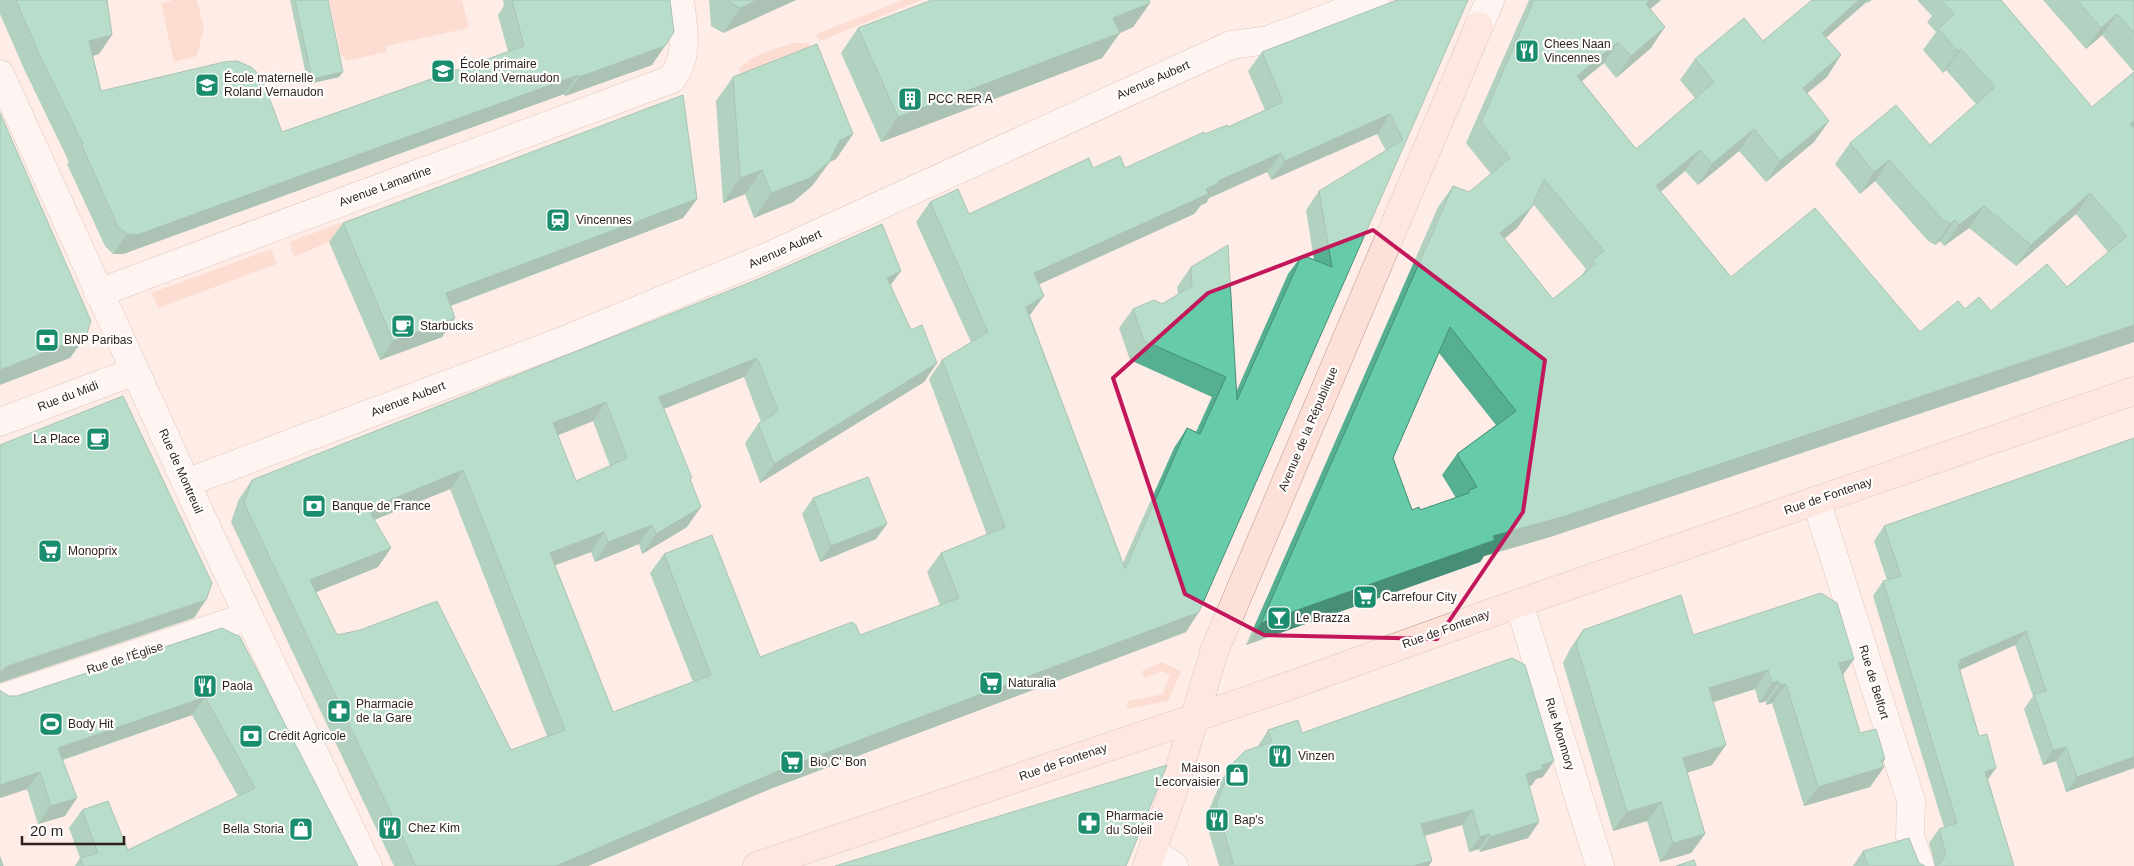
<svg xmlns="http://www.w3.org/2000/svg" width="2134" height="866" font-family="Arial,sans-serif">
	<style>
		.green { fill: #fdcab9 }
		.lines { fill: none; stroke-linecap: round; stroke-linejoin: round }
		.street-casing { stroke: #bb9588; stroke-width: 29 }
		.secondary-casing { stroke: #bb9588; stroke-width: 29 }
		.street { stroke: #fff; stroke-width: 28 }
		.secondary { stroke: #fde0d7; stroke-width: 28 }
		.wall { fill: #57af91; fill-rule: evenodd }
		.shaded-wall { fill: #478e76 }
		.building { fill: #65cba9; stroke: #478e76; fill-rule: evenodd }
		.marked { fill: none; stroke: #c2185b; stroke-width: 4; stroke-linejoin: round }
		.labels { text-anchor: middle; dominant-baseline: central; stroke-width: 4.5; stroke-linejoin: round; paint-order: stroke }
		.poi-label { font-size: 12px; fill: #2e1f1a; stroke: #fefefe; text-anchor: start }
		.street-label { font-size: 12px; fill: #2e1f1a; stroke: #fefefe }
	</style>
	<rect width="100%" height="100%" fill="#feece7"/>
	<path class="green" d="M173,0h24l7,28 -7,28 -23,6 -13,-58z
		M329,0h133l7,28 -83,18 1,6 -41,9 -2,-5h-3z
		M903,0h18l-101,41 -4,-7z
		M795,43h14l5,13 -70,27 -5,-14c16,-16 34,-20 56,-26z
		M660,106l-331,136 -35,15 -5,-15z
		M271,249l6,15 -119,44 -7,-15z
		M1162,662l19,9 -13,30 -42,8 2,-8 35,-7 7,-19 -8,-4 -18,7 -2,-7z"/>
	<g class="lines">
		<g class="street-casing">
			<path id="street" d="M1479,26l11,-26
				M0,74l209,459 159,333
				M98,293l574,-214c18,-25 11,-50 8,-79
				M0,422l135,-51
				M186,483l384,-145 199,-82 462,-211 37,-5 107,-40
				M1816,500l95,301 -1,35 10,30
				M1519,603l81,263
				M0,699l249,-83
				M1153,852l21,14"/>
		</g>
		<g class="secondary-casing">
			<path id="secondary" d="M757,866l529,-179 233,-84 615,-212
				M1147,866l26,-75 41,-139 265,-626"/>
		</g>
		<use href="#street" class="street"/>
		<use href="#secondary" class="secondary"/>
	</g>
	<path class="wall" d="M0,0h107l-8,54 -6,2 8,35 181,41 226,-80 -10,-37 6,-9 -1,-6h167l-18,65 -87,31 -1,-2 -441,160h-10l-8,-8 -38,-82 2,-2 -44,-91 -25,-57z
		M290,0h38l11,77 -31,7z
		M709,0h87l-73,33 -12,-7z
		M1468,0l-282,632 -416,157 -182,77h-194l-163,-344 8,-23 13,-19 639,-195 33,97 -164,101 -15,-40 13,-19 3,-2 -17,-45 -80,32 26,71 -3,47 -45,27 -3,-10 -44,18 -4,-10 -36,13 58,147 80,-30 -43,-109 14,-19 96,103 100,-22 80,-30 -13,-33 14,-19 46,-18 -58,-156 13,-19 29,-18 -55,-120 14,-20 39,12 124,-46h32l80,-34 23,-7 37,-17 -17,-39 14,-19zM1377,134l9,17 -67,40 -13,19 8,50 -12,-5 -14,19 -51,116 -46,-123 -14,20 1,7 -16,10 -29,5 -14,19 11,32 82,37 -16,35 -9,-4 -13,20 -51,115 -93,-247v-1l9,-31 155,-70 7,-9 5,-2 3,-5 58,-26 4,8zM593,421l17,45 -34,15 -18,-46zM450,489l97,247 -36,14 -174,-115 -21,-43 62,-25 13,-19 -17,-28z
		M1529,0h132l-11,9 1,39 -35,30 -12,-15 -22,18 54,68 59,-51 -15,-18 15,-21 68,-18 49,-41h60l-4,3 -1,-1 -41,35 1,40 -20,16 7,49 -48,40 -27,-31 -41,34 -13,-14 -24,21 70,85 189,55 45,-23 26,2 76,-24 41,-35 -32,-38 -60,52 -47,-38 -25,18 -4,-5 -5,4 -7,-4 -53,-60 -15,13 -25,-30 15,-21 80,2 46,-41 -30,-34 -3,3 -20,-23 13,-18 -9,-10 5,-6 -15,-16h84l91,107 42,-35 -32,-37 -16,14 -43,-49h91v342l-584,195 -66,19 -4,6 -234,83 192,-438 15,-21 16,6 22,-18 -25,-31zM1533,204l53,65 -5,7 -28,23 -49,-60 13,-11zM1439,353l57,72 -39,29 -15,21 14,23 -36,12h-8l-19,-52z
		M1150,3l-17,24 -14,6 -17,25 -221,84 -40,-89 17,-25z
		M733,77l120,57 -17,25 -6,3 -18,24 -19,16 -39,16 -9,-24 -22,9 -7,-102z
		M697,199l-14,19 -232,88 4,12 -13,19 -62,23 -51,-118 14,-19z
		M2134,438v330l-68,24 -10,-31 -13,4 -19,-56 9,-13 -18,-51 -55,25 19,66 17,32 -8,11 26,87h-79l-6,-23 10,-14 5,-2 -71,-231 10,-15 4,-1 -13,-39 10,-15z
		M813,498l63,41 -56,23 -18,-48z
		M222,628l136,238h-283l5,-8 -11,-30 13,-18 46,40 110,-54 -46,-81 -129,45 2,56 -27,8 -11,-35 -27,9v-108l2,2 7,4h8z
		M1583,630l110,5 161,24 -11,16 17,58 25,26 -3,4 2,4 -14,20 -66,19 -32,-103 -6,2v-4l-7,2 -4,-14 -42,13 -1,63 -25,7 18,62 -14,19 -31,9 -13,-41 -34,10 -50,-168 7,-14z
		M1268,730l34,3 241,44 -7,2 -4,6 -3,1 10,36 -11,16 -48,14 -1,-3 -10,3 -7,-27 -37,11 4,30h-210l-14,-47 17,-40 11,-16 25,-16v-1z
		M1863,851l56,12 6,3h-72z"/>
	<path class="shaded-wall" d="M757,0h39l-73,33 17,-25z
		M1650,0h11l-30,25 15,-21z
		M1859,0h9l-60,54 14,-21z
		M1150,3l-17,24 -17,8 4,-2 -18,25 -221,84 17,-25 215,-99z
		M2117,14l-15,21 -16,14 15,-21z
		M1665,27l-14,21 -35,30 15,-22z
		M112,35l-13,19 -24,6 14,-19z
		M1618,42l-14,21 -42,34 15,-21z
		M665,46l-13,19 -87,31 14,-19z
		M1961,49l-15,21 -3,3 15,-22z
		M1841,55l-14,22 -39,32 15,-21z
		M343,72l-4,5 -31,7 4,-5z
		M578,75l-14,19 -441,160h-10l14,-20z
		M1390,114l-13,20 -106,46 14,-19z
		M1829,121l-15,21 -48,40 14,-21z
		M2134,121v8l-4,-5z
		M1754,129l-15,22 -41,34 14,-21z
		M853,134l-17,25 -13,5 17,-24z
		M1700,150l-15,21 -44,36 15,-21z
		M1281,153l-14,19 -58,26 -3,5 -5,2 -7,9 -174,79 14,-20 172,-84 12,-8z
		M1889,160l-14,21 -15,13 14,-22z
		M829,162l-17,24 -19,16 -39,16 17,-25z
		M762,170l-17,24 -22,9 17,-25z
		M2090,193l-14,21 -60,52 15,-21z
		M697,199l-14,19 -250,94 13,-19z
		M1984,206l-15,22 -25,18 15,-21z
		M1532,207l-15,21 -32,26 15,-21z
		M1955,220l-15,21 -5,4 15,-21z
		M901,271l-14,19v-12z
		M1044,296l-14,19 -17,12 13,-20z
		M455,318l-13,19 -62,23 13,-19z
		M2134,325v17l-584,195 -66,19 -4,6 -234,83 15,-22 232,-87z
		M86,336l-16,22 -70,27v-15z
		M757,358l-13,19 -99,39 14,-19z
		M937,363l-13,19 -164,101 14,-19z
		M606,402l-13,19 -54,22 14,-20z
		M463,470l-13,19 -96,39 14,-19z
		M701,507l-14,20 -45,27 14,-20z
		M887,524l-11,15 -56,23 11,-16z
		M652,525l-13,19 -44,18 13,-20z
		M604,532l-13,20 -54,20 13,-19z
		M391,548l-13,19 -81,33 13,-20z
		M206,600l-12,18 -194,65v-11l8,-6z
		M1199,612l-13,20 -416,157 -182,77h-32l227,-97z
		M2026,631l-11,14 -60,27 5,-12z
		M1854,659l-14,19 -1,-15z
		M1768,670l-13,19 -60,19 14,-20z
		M1779,681l-13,20 -7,2 13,-20z
		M1786,684l-14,19 -6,2 14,-20z
		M205,697l-13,18 -146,50 12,-17z
		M1726,745l-14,20 -42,13 13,-20z
		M2066,747l-10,14 -13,4 10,-15z
		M2134,757v11l-68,24 11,-15z
		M1885,759l-7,10 6,-2 -14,20 -66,19 14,-19z
		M1554,761l-11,16 -7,2 -4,6 -17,5 11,-16 16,-9z
		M1996,768l-11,15v-11z
		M40,772l-13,17 -27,9v-13z
		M77,798l-12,18 -27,8 13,-18z
		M1661,802l-14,19 -34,10 14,-19z
		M1473,810l-11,15 -52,14 11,-15z
		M1539,822l-11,16 -48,14 10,-15z
		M1489,834l-10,15 -10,3 11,-15z
		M1705,834l-14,19 -31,9 13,-19z
		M1432,861l-3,5h-14l1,-1z"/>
	<path class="building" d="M16,0h91l5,35 -23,6 12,50 123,-29 13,-1 14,6 10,9 21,56 242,-86 -12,-46h158l4,32 -9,14 -86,31 -1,-2 -441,160 -10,-1 -9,-7 -37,-83h2l-45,-92z
		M295,0h33l15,72 -31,7z
		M728,0h29l-17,8 -12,-7z
		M932,0h217l1,3 -37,15 7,15 -222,84 -40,-89z
		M1397,0h71l-269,612 -416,157 -227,97h-140l-172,-363 8,-23 509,-202 121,-54 19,47 -14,7 24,52 11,-5 15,38 -163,101 -16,-40 20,-13 -21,-53 -98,39 33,81 -2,1 11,28 -45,27 -4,-9 -44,17 -4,-10 -54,21 63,159 98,-37 -47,-121 48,-19 48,122 92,-35 4,3 4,10 99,-37 -18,-45 64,-26 -63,-167 46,-28 -58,-130 28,-13 11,25 120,-56 4,10 27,-12 5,12 79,-36 1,2 22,-9 1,2 55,-25 -21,-50zM1390,114l13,26 -84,51 13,76 -30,-12 -65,145 -9,-155 -37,22 1,19 -30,18 -8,-4 -21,9 11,32 82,36 -26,57 -13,-6 -62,141 -99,-262 18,-11 -10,-23 174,-79 -2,-5 13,-6 -1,-2 63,-28 4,8zM606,402l21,56 -51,23 -23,-58zM463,470l102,260 -54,20 -74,-149 -77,29 -23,5 -27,-55 81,-32 -23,-39z
		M1534,0h116l-4,4 19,23 -34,29 -13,-14 -41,34 59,73 78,-67 -19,-23 49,-41 19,23 49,-41h47l-37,33 19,22 -38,33 26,33 -49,40 -26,-32 -42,35 -12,-14 -44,36 75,91 84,-69 105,124 38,-31 7,8 14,-12 12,14 56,-47 20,23 60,-51 -37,-43 -59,52 -47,-39 -25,19 -4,-5 -5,4 -7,-4 -54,-60 -15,12 -24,-29 46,-38 34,40 65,-58 -34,-38 -3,2 -20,-22 16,-15 -12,-13 1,-1h58l91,107 42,-35v49l-4,3 4,5v196l-569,191 -72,20 2,4 -234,83 192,-437 16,6 41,-34 -29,-36zM1544,179l60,72 -12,9 4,4 -43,35 -53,-66 32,-26zM1450,327l66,84 -59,43 20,33 -8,3v3l-49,17 -1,-3 -7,3 -19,-52z
		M2077,0h57v33l-17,-19 -16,14z
		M817,44l36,90 -13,6 -11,22 -19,16 -39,15 -9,-23 -22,8 -7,-101z
		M683,95l14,104 -251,94 9,25 -62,23 -50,-118z
		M0,113l91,208 -5,15 -86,34z
		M123,396l89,187 -6,17 -198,66 -7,4 -1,3v-228z
		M2134,438v319l-57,20 -11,-30 -13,3 -19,-56 12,-3 -20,-60 -66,29 1,3 -3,1 21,72 8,-2 9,34 -11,4 29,94h-79l6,-4 5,-8 -7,-25 18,-6 -74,-242 18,-5 -17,-50z
		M868,477l19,47 -56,22 -18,-48z
		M1821,593l16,10 17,56 -15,4 21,70 16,-4 9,30 -4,1 3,7 -66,20 -32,-103 -6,1 -1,-4 -7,2 -4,-13 -59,18 17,57 -43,13 22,76 -32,9 -12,-41 -34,10 -51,-168 7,-14 98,-35 12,40z
		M222,628l18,9 118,229h-275l-3,-8 18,-5 -16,-43 26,-9 20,49 127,-62 -50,-91 -147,51 19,50 -26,8 -11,-34 -40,13v-95l2,2 7,4h8z
		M1512,658l13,7 29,96 -12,4 1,4 -17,5 13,48 -49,15 -1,-3 -9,3 -7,-27 -52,14 11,37 -16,4v1h-182l-18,-62 17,-41 12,-12 27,-9 -4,-12 30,-10 4,13z
		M1167,765l-41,101h-291z
		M1909,838l10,25 6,3h-57l-5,-15z
		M0,857l3,9h-3z
		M1694,860l2,6h-20z"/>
	<path d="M0 0H2134V866H0ZM1373,230l172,130 -22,152 -86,127 -173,-4 -79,-41 -72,-216 95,-85z" fill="#feece7" fill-opacity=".55" fill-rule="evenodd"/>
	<path class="marked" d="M1373,230l172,130 -22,152 -86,127 -173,-4 -79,-41 -72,-216 95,-85z"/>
	<defs>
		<g id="restaurant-square" transform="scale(1.25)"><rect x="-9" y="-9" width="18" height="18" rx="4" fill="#1a8d6e" stroke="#fefefe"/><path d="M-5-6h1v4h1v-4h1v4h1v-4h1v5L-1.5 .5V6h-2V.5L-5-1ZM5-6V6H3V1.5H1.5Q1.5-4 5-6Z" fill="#fff"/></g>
		<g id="school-square" transform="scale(1.25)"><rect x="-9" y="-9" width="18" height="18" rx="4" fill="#1a8d6e" stroke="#fefefe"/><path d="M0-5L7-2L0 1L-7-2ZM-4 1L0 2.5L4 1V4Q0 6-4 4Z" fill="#fff"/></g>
		<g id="building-square" transform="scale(1.25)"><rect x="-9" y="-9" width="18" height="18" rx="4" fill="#1a8d6e" stroke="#fefefe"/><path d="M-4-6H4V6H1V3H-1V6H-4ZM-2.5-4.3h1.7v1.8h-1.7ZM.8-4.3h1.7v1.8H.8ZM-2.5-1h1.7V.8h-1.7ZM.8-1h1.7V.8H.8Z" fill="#fff"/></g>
		<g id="station-square" transform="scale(1.25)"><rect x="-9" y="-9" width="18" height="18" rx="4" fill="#1a8d6e" stroke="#fefefe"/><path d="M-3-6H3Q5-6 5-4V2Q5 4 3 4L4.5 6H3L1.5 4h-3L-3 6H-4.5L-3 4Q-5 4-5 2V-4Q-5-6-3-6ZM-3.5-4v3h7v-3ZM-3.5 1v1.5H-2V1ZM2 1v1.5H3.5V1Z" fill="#fff"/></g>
		<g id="cafe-square" transform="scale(1.25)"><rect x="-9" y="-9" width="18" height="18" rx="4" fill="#1a8d6e" stroke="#fefefe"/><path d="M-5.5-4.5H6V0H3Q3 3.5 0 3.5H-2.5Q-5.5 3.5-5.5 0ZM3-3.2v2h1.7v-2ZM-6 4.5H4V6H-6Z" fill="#fff"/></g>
		<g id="bank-square" transform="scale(1.25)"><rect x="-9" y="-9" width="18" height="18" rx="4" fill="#1a8d6e" stroke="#fefefe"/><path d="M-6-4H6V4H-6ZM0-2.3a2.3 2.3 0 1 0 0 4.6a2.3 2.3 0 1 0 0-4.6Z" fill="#fff"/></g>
		<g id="supermarket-square" transform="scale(1.25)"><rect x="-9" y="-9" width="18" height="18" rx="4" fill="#1a8d6e" stroke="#fefefe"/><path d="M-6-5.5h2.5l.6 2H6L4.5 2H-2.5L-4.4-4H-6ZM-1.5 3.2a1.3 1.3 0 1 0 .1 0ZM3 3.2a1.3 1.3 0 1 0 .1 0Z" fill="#fff"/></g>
		<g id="bar-square" transform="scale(1.25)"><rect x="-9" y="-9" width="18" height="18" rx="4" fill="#1a8d6e" stroke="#fefefe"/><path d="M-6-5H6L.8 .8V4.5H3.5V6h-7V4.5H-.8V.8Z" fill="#fff"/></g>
		<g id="pharmacy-square" transform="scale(1.25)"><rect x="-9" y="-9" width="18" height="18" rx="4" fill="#1a8d6e" stroke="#fefefe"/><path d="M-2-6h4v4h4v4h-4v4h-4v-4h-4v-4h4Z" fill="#fff"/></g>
		<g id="stadium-square" transform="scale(1.25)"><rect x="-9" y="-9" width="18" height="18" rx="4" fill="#1a8d6e" stroke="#fefefe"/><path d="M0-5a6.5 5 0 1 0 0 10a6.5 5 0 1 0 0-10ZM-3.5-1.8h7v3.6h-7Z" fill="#fff"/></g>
		<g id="shop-square" transform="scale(1.25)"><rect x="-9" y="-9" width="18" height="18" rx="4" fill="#1a8d6e" stroke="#fefefe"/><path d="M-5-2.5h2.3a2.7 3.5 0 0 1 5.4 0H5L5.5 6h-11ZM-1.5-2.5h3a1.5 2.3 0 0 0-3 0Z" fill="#fff"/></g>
	</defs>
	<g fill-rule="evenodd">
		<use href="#restaurant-square" x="1527" y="51"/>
		<use href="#school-square" x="443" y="71"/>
		<use href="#school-square" x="207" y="85"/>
		<use href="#building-square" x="910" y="99"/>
		<use href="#station-square" x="558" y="220"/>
		<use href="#cafe-square" x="403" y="326"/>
		<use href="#bank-square" x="47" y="340"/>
		<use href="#cafe-square" x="98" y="439"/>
		<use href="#bank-square" x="314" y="506"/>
		<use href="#supermarket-square" x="50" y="551"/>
		<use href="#supermarket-square" x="1365" y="597"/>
		<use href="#bar-square" x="1279" y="618"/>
		<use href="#supermarket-square" x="991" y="683"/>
		<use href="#restaurant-square" x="205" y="686"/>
		<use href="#pharmacy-square" x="339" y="711"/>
		<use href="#stadium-square" x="51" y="724"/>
		<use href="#bank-square" x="251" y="736"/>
		<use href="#restaurant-square" x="1280" y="756"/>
		<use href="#supermarket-square" x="792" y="762"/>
		<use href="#shop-square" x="1237" y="775"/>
		<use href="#restaurant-square" x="1217" y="820"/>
		<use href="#pharmacy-square" x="1089" y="823"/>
		<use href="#restaurant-square" x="390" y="828"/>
		<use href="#shop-square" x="301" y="829"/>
	</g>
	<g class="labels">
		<g class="poi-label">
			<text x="1544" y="44">Chees Naan<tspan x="1544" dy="14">Vincennes</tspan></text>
			<text x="460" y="64">École primaire<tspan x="460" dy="14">Roland Vernaudon</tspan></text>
			<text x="224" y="78">École maternelle<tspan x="224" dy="14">Roland Vernaudon</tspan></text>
			<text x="928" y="99">PCC RER A</text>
			<text x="576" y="220">Vincennes</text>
			<text x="420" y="326">Starbucks</text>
			<text x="64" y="340">BNP Paribas</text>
			<text x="80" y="439" text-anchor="end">La Place</text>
			<text x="332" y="506">Banque de France</text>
			<text x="68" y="551">Monoprix</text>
			<text x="1382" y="597">Carrefour City</text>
			<text x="1296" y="618">Le Brazza</text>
			<text x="1008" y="683">Naturalia</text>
			<text x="222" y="686">Paola</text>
			<text x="356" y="704">Pharmacie<tspan x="356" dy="14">de la Gare</tspan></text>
			<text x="68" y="724">Body Hit</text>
			<text x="268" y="736">Crédit Agricole</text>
			<text x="1298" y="756">Vinzen</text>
			<text x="810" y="762">Bio C' Bon</text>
			<text x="1220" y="768" text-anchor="end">Maison<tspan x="1220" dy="14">Lecorvaisier</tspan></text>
			<text x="1106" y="816">Pharmacie<tspan x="1106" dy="14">du Soleil</tspan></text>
			<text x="1234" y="820">Bap's</text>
			<text x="408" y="828">Chez Kim</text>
			<text x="284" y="829" text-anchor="end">Bella Storia</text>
		</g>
		<g class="street-label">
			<text transform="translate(1153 80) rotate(-24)">Avenue Aubert</text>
			<text transform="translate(385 186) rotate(-20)">Avenue Lamartine</text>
			<text transform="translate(785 249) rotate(-24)">Avenue Aubert</text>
			<text transform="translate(68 396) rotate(-21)">Rue du Midi</text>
			<text transform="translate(408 399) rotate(-21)">Avenue Aubert</text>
			<text transform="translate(1308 429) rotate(-67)">Avenue de la République</text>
			<text transform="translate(181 471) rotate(66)">Rue de Montreuil</text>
			<text transform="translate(1828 496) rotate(-19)">Rue de Fontenay</text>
			<text transform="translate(1446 629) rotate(-20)">Rue de Fontenay</text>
			<text transform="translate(125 658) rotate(-18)">Rue de l'Église</text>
			<text transform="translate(1874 682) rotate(73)">Rue de Belfort</text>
			<text transform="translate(1560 734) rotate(73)">Rue Monmory</text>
			<text transform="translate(1063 762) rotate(-19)">Rue de Fontenay</text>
		</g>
	</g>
	<path d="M22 836v8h102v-8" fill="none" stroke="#2e1f1a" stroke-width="2.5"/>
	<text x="30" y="836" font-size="15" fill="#2e1f1a" stroke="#fefefe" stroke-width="4" paint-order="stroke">20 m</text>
</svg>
